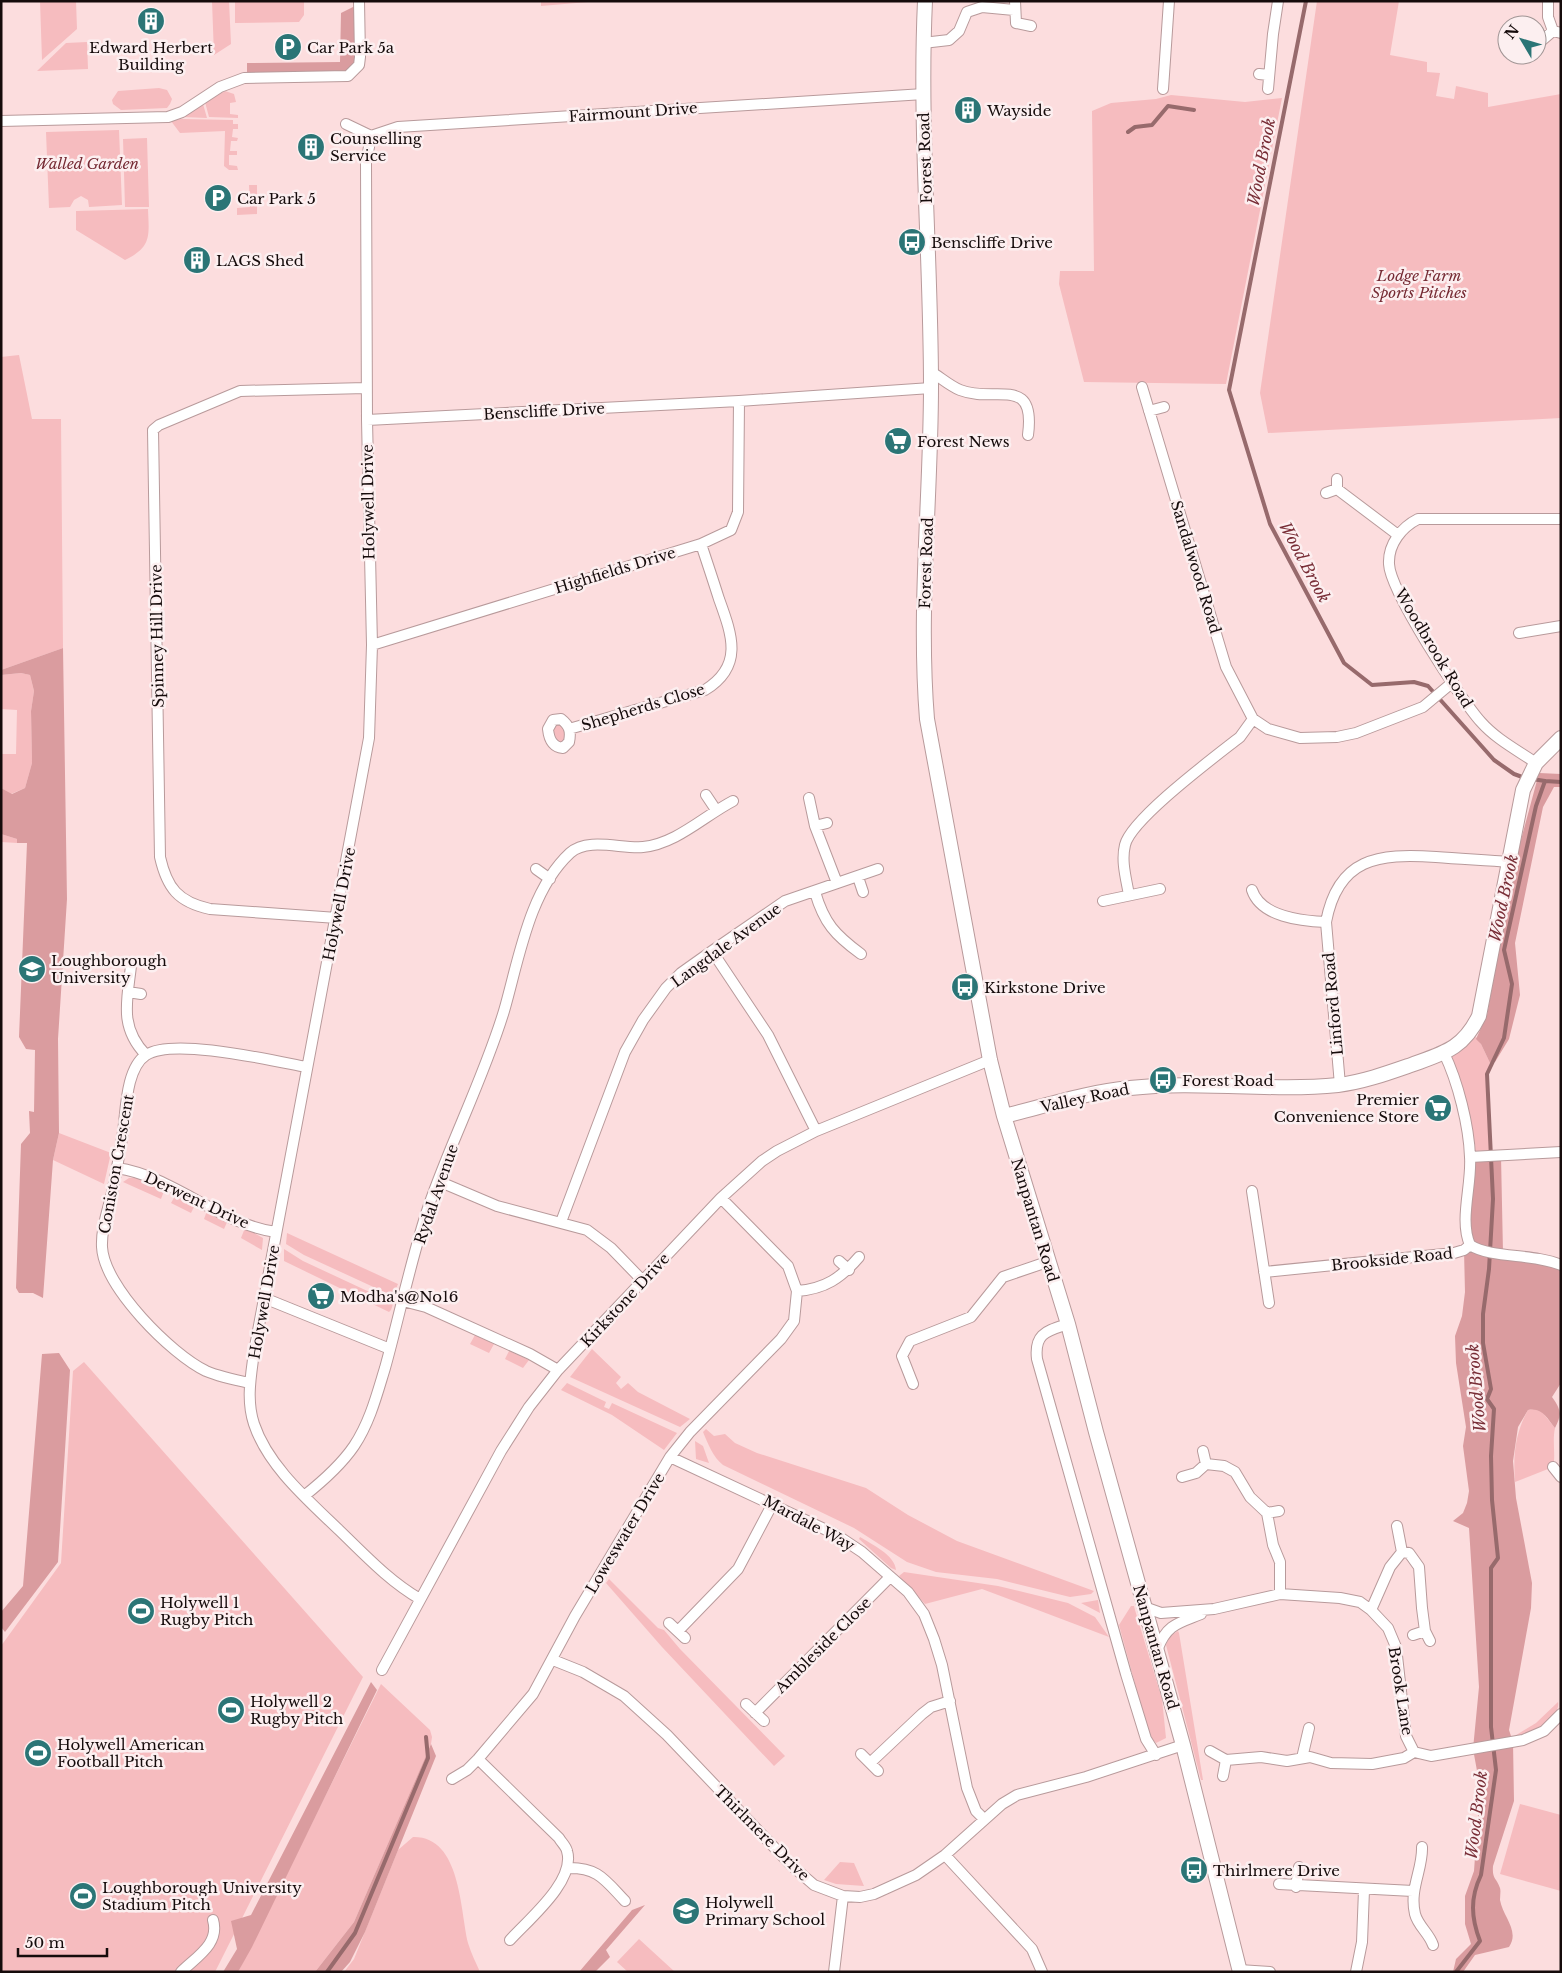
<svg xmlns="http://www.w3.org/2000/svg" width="1562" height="1973" font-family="'Libre Baskerville',serif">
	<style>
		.green { fill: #f6bcbf }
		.forest { fill: #da9c9f }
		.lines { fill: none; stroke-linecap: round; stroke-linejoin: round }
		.stream { stroke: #976a6c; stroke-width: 4 }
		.street-casing { stroke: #b89a9b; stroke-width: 12 }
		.secondary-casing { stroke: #b89a9b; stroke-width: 16 }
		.street { stroke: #fff; stroke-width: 10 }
		.secondary { stroke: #fff; stroke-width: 14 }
		.labels { text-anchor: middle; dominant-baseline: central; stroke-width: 5; stroke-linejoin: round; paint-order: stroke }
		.poi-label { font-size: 15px; fill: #150b0b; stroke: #fceff0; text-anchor: start }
		.street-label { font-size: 15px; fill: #150b0b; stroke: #fceff0 }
		.park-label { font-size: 15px; font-style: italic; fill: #762b34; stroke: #fceff0 }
		.water-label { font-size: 16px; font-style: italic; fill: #782d36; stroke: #fceff0 }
	</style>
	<rect width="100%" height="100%" fill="#fcddde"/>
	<path class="green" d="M40,1h36l1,28 -35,31z
		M212,1h17l2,43 -17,11z
		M235,1h69v14l-5,7 -64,1z
		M541,1h47v1l-47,4z
		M1317,1h82l-9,54 37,7v10l13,1 -4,23 18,3 2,-13 32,7v14l73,-13v324l-293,15 -8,-40z
		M87,42l1,27 -51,2 29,-28z
		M159,88l8,2 5,9 -2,5 -3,4 -46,2 -8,-6 -1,-4 6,-9z
		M225,91l9,3 2,8 -6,1v11l8,1v3l-29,-1 -4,-15z
		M1171,95l74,7 37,-4 -56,286 -142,-2 -25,-98 1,-13h34l-2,-160 19,-8 45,-4z
		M203,104l4,14 -24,-1z
		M181,119l52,1v4h5v5h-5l-1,8 6,1 -1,3h-6l-1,10h7v4h-8v10l8,1 1,4h-9l-5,-4 1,-35 -45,2 -9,-12z
		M119,130l3,75 -33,2 -1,-7 -7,-4 -7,4 -4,7 -21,1 -3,-76z
		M147,138l2,69h-24l-2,-68z
		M249,185h8v29l-20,1v-7l13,-1z
		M148,209c1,27 4,38 -23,51l-49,-30v-19z
		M19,355l13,64h29l2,229 -62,22v-313z
		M21,673l9,2 4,16 -3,20 1,52 -7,25 -14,6 -10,-6v-34h15l1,-44 -16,-1v-34z
		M561,719l8,23 -14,4 -4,-23z
		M1,834l16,5v4l-16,-1z
		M1472,1031l9,13 9,19 -3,11 4,82 -21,1 -26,-104z
		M59,1133l52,20 -7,31 -51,-24z
		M129,1178h8l27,13 -3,8 -38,-17z
		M175,1196l20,9 -4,8 -20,-10z
		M207,1211l21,9 -4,9 -20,-10z
		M245,1228l18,10 -1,12 -21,-12z
		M287,1233l111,51 -5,12 -89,-41 -18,-11z
		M284,1249l19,12 88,41 2,2 -2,6 -2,2 -105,-51z
		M475,1335l19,9 -5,9 -19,-9z
		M592,1349l29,28 -5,6 5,6 7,-6 10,9 52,27 -10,8 -110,-50z
		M509,1351l20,9 -6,8 -18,-9z
		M84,1362l279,315 -148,295h-214v-326l60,-83 12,-192z
		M567,1383l39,19 -2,5 5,2 3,-6 65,30 -13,17 -52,-35 -51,-25z
		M1534,1409l8,3 13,16c-3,14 1,27 -2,39l-38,15c-2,-26 0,-49 13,-72z
		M706,1429l8,7 11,-2 10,9 22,10 109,35 42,27 49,26 137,50 -3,3 -21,3 -73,-18 -61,-7 -29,-10 -53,-34 -131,-63c-10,-8 -15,-21 -20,-33z
		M695,1441l8,5 6,17 -13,-4z
		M860,1537c11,7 35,18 36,33l-5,-2 -32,-29z
		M904,1572l94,14 70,17 27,14 14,20 -127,-48 -57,15 -26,-28z
		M609,1579l49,49 6,2 16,19 105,107 -11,10 -112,-119 -56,-64z
		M1098,1600l2,13 -19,-10z
		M1131,1606h3l1,4 27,89 4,39 -10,5 -7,-8 -30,-110z
		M1178,1631l1,2 24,147h-2l-35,-135 4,-9z
		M381,1684l49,46 2,7 -1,7 -77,178 -39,50h-77z
		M1558,1702c3,18 -29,31 -43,38l-2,-3 23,-14z
		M1520,1804l41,11v76l-61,-17z
		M413,1837c48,-1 47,73 55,106 3,10 8,20 12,29h-136l10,-13 44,-109z
		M840,1862l14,1 10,23 -28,-2 -12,-4z
		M639,1939l36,33h-47l-11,-10z"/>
	<path class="forest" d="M357,5l-2,59 -8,9 -100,2v-12l93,-1 1,-49z
		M63,648l4,251 -9,140 1,94 -6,27 -10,138 -10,-5h-14l-3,-5 5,-144 9,-11 -1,-22 5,1 1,-62 -9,-1 -7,-12 8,-194h-10v-4l-16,-5v-46l11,6 13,-6 7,-25 -1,-52 3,-20 -4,-16 -9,-2 -20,2v-5z
		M1539,773l22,1v13h-7l-11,20 -28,136 5,52 -11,44 -14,23 -5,1 -9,-19 -5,-5 11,-24 28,-153z
		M1501,1156l2,97 58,12v118l-9,14c9,12 10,18 3,31 -8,-10 -13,-21 -27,-18l-10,17 -5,34 3,37 16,85 -1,25 -22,122 4,12 1,59 -21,65c-1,13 3,11 7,22 1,3 0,8 0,12 3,17 20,31 9,47l-34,8 -12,17h-10l3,-13 15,-15 -6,-20v-28l9,-25 6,-84 -7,-38 6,-62 -10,-159 -16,-7 10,-8 4,-10 2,-12 -6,-45 3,-19 -10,-64 -1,-27 7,-20 3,-24 -1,-42 6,-93z
		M59,1353l11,17 -12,192 -53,70 -4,-5v-15l22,-26 19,-232z
		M371,1682l6,8 -125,257 -14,25h-15l14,-23 -6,-28 20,-6z
		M431,1744l5,12 -71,176 -15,30 -9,10h-26l39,-50z
		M645,1905l-39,45 4,7 -15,15h-16l53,-62z"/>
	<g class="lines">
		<path class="stream" d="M1306,1l-77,389 41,134 74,139 28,22 42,-3 14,4 66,74 20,14 11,4
			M1128,132l7,-5 17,-2 16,-19 26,4
			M1545,781l16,1
			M327,1972l28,-39 73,-175 -2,-21
			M1456,1972l24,-31c-9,-24 -10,-43 1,-66l15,-105 -5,-43v-159l7,-10 -6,-58 -1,-44 3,-47 -7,-10 4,-10 -8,-46v-29l6,-45 4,-70 -6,-125 17,-36 8,-54 -8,-34 32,-144 9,-25 -13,-2"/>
		<g class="street-casing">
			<path id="street" d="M1015,1l1,22 15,3
				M1548,1v16l5,14
				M1540,42l13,-11 8,2
				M923,43l26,-3 10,-9 8,-19 15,-5 32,3
				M1259,74l10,1
				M1163,89l6,-88
				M1268,89l5,-55 5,-33
				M1,121l167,-4 14,-5 38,-25 24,-9 104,-2 11,-11 1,-8 -1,-56
				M346,124l25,12 27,-9 526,-33
				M371,136l-5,27 1,257 5,225 -3,93 -115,614c-3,24 -8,48 0,72 14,42 54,76 85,106 26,25 50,51 81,69
				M930,371c10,6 20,15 30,19 35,14 76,-16 68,45
				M1142,387l84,280 27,52 15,10 32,9 37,-1 19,-4 67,-26 30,-25
				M1149,411l15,-4
				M367,420l372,-19 192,-13
				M1337,489l61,46
				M1326,493l11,-4v-10
				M1519,633l42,-7
				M372,645l329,-101 30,-14 7,-18 1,-111
				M561,719c9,7 10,13 8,23l-6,6c-11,-1 -14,-9 -15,-19l5,-9z
				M569,729l136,-39c39,-24 27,-55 14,-91 -6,-19 -12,-37 -18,-55
				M1536,763c-19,-13 -40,-24 -55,-41 -20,-22 -91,-131 -92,-158 -1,-20 13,-37 29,-45h143
				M706,795l10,15
				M809,798l6,28 22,57
				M815,826l12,-3
				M536,869l14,10
				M858,877l5,15
				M1252,890c9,27 49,31 74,32
				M815,892c9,31 20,43 46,62
				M1129,895c-3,-17 -8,-34 -4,-50 6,-26 91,-89 115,-108l13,-18
				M1103,901l57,-12
				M337,918l-127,-9c-32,-7 -43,-21 -50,-52l-7,-427 6,-5 81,-34 126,-3
				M712,951l56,84 48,96
				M131,966c-4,35 -12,61 15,89
				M128,992l13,2
				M1444,1053c14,29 25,73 26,104 2,28 -11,63 0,88
				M1340,1085l-14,-163c12,-64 52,-69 110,-65 25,2 49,3 74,5
				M1470,1157l91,-5
				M117,1168c56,8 104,57 159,64
				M438,1181l59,25 90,24 24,18 32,33
				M1252,1191l17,112
				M561,1222l64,-170 18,-32 23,-32 15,-15 31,-22 73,-50 93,-32
				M1470,1245c22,14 63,8 91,20
				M839,1261l10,9
				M1264,1272l190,-19 10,-3 6,-5
				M797,1291c28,-2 44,-13 62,-34
				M264,1298l126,51
				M403,1301l23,6 104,47 28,16
				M1068,1324c-21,7 -34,9 -31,35l89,315 20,65 10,16
				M250,1383c-15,-3 -30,-6 -44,-12 -35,-17 -102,-84 -104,-124 -1,-20 7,-40 11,-59 4,-19 7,-37 10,-56 3,-22 3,-64 23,-77 27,-18 128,6 160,12
				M913,1384l-11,-28 8,-15 61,-24 32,-40 44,-15
				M1203,1451l3,13
				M670,1457l165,77 27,18 46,40 16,22 10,25 8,26 25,123 9,23 8,8
				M1553,1467l8,10
				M1182,1477l14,-4 10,-9 18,2 11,6 15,25 17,16 6,32 7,17v32
				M304,1496c19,-15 37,-31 50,-50 16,-24 23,-52 31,-78 15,-54 26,-110 44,-163 23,-66 55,-128 75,-194 15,-52 25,-120 66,-158 18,-16 51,-4 73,-6 33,-3 61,-31 90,-46
				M1267,1513l12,-2
				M1397,1526l5,26
				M1402,1552l7,1 10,14 3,41 3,23 5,10
				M1147,1608l14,5 53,-4 66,-15 60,4 20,4 11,8 17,18 8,19 10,89 8,16 17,4 92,-16 21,-9 17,-17
				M1371,1610l19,-43 12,-15
				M669,1623l16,15
				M678,1631l60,-62 35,-66
				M1413,1635l12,-4
				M1158,1648c9,-24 21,-25 43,-34
				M553,1660l30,12 41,24 43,39 124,130 23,20 29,11 17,1 14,-3 42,-19 29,-20 57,-51 15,-9 69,-18 97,-32
				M382,1670l119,-219 28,-44 29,-37 163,-172 41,-37 15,-10 39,-20 174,-71
				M746,1704l18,17
				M755,1713l135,-136
				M1210,1751l16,9 35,-3 26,4 23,-4 21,6 41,1 32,-6 10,-6
				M861,1754l17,17
				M1302,1758l7,-30
				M478,1759l81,79c2,4 7,8 8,13 9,30 -39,69 -57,89
				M870,1763l52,-49 9,-7 19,-6
				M1223,1776l3,-16
				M452,1779l15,-9 11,-11 55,-65 42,-78 95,-159 20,-25 91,-93 13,-18 3,-30 -9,-25 -67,-68
				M1422,1847c1,22 -13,42 -7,67 3,12 14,19 18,31
				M945,1855l87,94 10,23
				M567,1868c31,-1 38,12 58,33
				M1279,1884l134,7
				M1296,1887l3,-20
				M1239,1970l31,2
				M181,1972c15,-15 39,-28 32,-52
				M834,1972l9,-76
				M1356,1972l6,-30 2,-52"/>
		</g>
		<g class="secondary-casing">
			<path id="secondary" d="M925,1c-6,128 6,257 6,385 0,111 -13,222 -4,333l63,341 14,56 64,208 28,108 87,313 57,227
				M1004,1116c41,-10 83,-24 126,-28 69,-8 139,4 208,-3 25,-3 50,-12 73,-20 33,-12 52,-16 68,-49l44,-226 13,-27 25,-25"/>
		</g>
		<use href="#street" class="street"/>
		<use href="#secondary" class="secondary"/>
	</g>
	<defs>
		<g id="building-disc" transform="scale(1.4375)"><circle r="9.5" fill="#2b7576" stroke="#fceff0"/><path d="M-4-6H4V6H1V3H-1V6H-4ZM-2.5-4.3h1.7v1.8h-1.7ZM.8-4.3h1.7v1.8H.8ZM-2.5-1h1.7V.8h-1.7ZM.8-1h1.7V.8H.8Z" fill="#fff"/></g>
		<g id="parking-disc" transform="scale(1.4375)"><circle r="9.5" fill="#2b7576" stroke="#fceff0"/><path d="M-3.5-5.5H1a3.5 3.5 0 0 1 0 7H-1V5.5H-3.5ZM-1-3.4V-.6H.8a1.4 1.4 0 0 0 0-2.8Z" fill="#fff"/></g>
		<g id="bus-disc" transform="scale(1.4375)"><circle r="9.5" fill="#2b7576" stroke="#fceff0"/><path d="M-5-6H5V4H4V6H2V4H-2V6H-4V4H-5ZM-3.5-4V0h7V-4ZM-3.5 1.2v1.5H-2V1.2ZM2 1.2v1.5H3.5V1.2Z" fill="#fff"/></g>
		<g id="supermarket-disc" transform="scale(1.4375)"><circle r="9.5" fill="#2b7576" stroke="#fceff0"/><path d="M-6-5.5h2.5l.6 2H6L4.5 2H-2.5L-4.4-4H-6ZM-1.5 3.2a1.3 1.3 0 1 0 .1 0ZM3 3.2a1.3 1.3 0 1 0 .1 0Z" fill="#fff"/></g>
		<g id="university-disc" transform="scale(1.4375)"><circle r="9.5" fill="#2b7576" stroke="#fceff0"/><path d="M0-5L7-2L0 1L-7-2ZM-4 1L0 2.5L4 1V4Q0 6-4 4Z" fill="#fff"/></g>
		<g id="stadium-disc" transform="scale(1.4375)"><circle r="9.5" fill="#2b7576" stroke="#fceff0"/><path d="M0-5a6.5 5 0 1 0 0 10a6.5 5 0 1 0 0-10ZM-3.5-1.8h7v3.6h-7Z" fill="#fff"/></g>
		<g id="school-disc" transform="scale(1.4375)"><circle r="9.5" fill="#2b7576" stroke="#fceff0"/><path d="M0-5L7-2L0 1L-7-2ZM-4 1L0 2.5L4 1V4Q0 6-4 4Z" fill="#fff"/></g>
	</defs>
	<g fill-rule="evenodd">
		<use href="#building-disc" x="151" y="21"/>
		<use href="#parking-disc" x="288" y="47"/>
		<use href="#building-disc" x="968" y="110"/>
		<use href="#building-disc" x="311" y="147"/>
		<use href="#parking-disc" x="218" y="198"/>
		<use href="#bus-disc" x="912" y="242"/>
		<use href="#building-disc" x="197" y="260"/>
		<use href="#supermarket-disc" x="898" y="441"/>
		<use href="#university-disc" x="32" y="969"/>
		<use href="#bus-disc" x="965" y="987"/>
		<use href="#bus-disc" x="1163" y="1080"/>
		<use href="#supermarket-disc" x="1438" y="1108"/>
		<use href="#supermarket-disc" x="321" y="1296"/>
		<use href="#stadium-disc" x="141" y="1611"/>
		<use href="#stadium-disc" x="231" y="1710"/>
		<use href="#stadium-disc" x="38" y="1753"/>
		<use href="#bus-disc" x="1194" y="1870"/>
		<use href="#stadium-disc" x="83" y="1896"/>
		<use href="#school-disc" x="686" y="1911"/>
	</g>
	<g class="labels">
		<g class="poi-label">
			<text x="151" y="47" text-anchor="middle">Edward Herbert<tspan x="151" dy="17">Building</tspan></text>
			<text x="307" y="47">Car Park 5a</text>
			<text x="987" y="110">Wayside</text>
			<text x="330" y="138">Counselling<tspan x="330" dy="17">Service</tspan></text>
			<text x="237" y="198">Car Park 5</text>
			<text x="931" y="242">Benscliffe Drive</text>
			<text x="216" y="260">LAGS Shed</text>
			<text x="917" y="441">Forest News</text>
			<text x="51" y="960">Loughborough<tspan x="51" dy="17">University</tspan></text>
			<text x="984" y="987">Kirkstone Drive</text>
			<text x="1182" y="1080">Forest Road</text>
			<text x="1419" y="1099" text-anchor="end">Premier<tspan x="1419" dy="17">Convenience Store</tspan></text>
			<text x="340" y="1296">Modha's@No16</text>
			<text x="160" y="1602">Holywell 1<tspan x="160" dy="17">Rugby Pitch</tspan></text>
			<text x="250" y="1701">Holywell 2<tspan x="250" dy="17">Rugby Pitch</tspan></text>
			<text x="57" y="1744">Holywell American<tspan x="57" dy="17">Football Pitch</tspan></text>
			<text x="1213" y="1870">Thirlmere Drive</text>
			<text x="102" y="1887">Loughborough University<tspan x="102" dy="17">Stadium Pitch</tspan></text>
			<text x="705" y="1902">Holywell<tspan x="705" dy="17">Primary School</tspan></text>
		</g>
		<g class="street-label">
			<text transform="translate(633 112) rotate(-4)">Fairmount Drive</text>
			<text transform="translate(925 158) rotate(-92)">Forest Road</text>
			<text transform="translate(544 411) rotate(-3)">Benscliffe Drive</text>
			<text transform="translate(368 502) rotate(-91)">Holywell Drive</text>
			<text transform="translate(926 563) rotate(-88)">Forest Road</text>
			<text transform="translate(1196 567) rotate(73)">Sandalwood Road</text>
			<text transform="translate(615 570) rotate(-17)">Highfields Drive</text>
			<text transform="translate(157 636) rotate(-91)">Spinney Hill Drive</text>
			<text transform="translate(1434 648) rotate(59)">Woodbrook Road</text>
			<text transform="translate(643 707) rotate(-17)">Shepherds Close</text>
			<text transform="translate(339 904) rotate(-79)">Holywell Drive</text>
			<text transform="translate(726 945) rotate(-36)">Langdale Avenue</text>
			<text transform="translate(1333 1004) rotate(-95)">Linford Road</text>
			<text transform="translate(1085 1098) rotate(-12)">Valley Road</text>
			<text transform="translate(116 1164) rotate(-80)">Coniston Crescent</text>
			<text transform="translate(436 1194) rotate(-71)">Rydal Avenue</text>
			<text transform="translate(197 1200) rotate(25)">Derwent Drive</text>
			<text transform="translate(1035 1220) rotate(73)">Nanpantan Road</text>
			<text transform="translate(1392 1259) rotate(-6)">Brookside Road</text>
			<text transform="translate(625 1300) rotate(-47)">Kirkstone Drive</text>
			<text transform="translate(264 1302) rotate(-80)">Holywell Drive</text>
			<text transform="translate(809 1523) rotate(28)">Mardale Way</text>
			<text transform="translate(625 1533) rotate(-59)">Loweswater Drive</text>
			<text transform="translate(823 1645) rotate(-45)">Ambleside Close</text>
			<text transform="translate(1156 1647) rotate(74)">Nanpantan Road</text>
			<text transform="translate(1401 1691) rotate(81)">Brook Lane</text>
			<text transform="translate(762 1833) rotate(45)">Thirlmere Drive</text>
		</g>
		<g class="park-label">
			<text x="87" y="163">Walled Garden</text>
			<text x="1419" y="275">Lodge Farm<tspan x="1419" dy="17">Sports Pitches</tspan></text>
		</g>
		<g class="water-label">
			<text transform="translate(1261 162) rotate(-79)">Wood Brook</text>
			<text transform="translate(1305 562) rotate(62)">Wood Brook</text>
			<text transform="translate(1503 898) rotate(-78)">Wood Brook</text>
			<text transform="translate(1476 1388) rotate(-95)">Wood Brook</text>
			<text transform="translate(1476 1815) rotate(-83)">Wood Brook</text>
		</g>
	</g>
	<rect width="1562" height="1973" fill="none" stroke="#150b0b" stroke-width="5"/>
	<g transform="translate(1522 40) rotate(308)"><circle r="24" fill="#fceff0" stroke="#a09494"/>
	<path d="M0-4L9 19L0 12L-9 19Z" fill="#2b7576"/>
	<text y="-8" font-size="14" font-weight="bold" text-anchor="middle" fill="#150b0b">N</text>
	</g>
	<path d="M18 1948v8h89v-8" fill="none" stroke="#150b0b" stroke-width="2.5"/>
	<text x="25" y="1948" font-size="15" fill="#150b0b" stroke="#fceff0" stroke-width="4" paint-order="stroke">50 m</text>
</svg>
